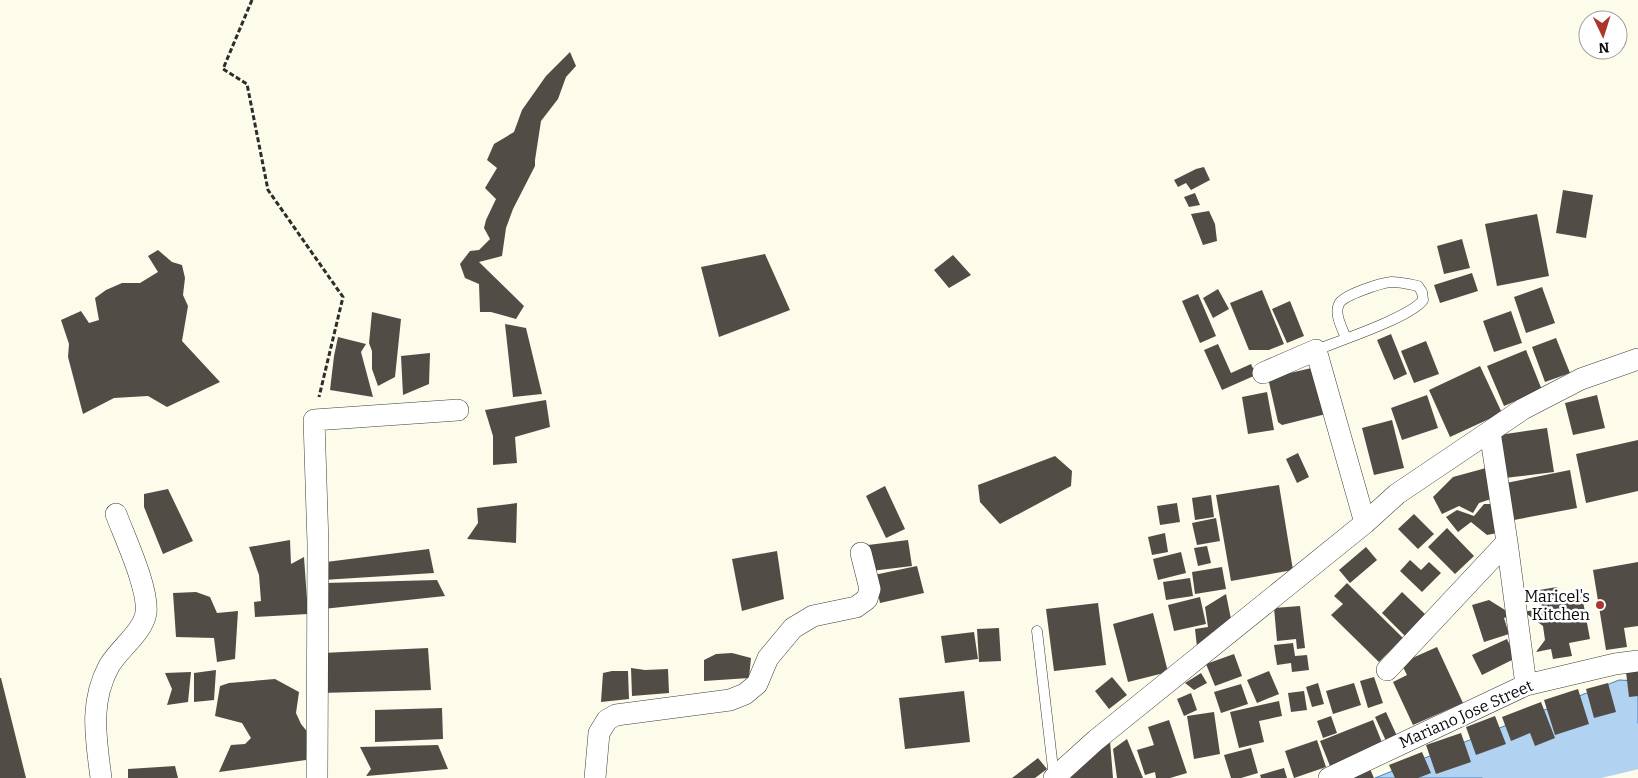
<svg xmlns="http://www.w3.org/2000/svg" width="1638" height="778" font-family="Bitter,serif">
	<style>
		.water { fill: #b1d2f1; stroke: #3e80c2 }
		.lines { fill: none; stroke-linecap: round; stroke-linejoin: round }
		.river { stroke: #b1d2f1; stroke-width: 45 }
		.building { fill: #524c47 }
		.service-casing { stroke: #3d3d3d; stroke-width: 11 }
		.minor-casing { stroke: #3d3d3d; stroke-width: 22 }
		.path { stroke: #2c2c2c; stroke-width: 3; stroke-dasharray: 5 2.5; stroke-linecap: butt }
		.service { stroke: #fff; stroke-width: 10 }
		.minor { stroke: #fff; stroke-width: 21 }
		.poi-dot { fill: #ae352e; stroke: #fff; stroke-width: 2 }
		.labels { text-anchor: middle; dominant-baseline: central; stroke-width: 5; stroke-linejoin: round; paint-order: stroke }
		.poi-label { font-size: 16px; fill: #0a0a0a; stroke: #fff; text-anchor: end }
		.street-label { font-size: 16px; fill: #0a0a0a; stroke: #fff }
	</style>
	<rect width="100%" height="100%" fill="#fdfbe9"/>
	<path class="water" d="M1619,680l19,1v62l-87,35h-176z"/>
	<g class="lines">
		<path class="river" d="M1505,778l133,-32"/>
	</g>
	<path class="building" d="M570,52l6,14 -10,11 -8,22 -17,22 -6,39v6l-22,43 -7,19 -4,28 -23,6 45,44 -8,13 -25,-7h-11l-1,-28 -14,-6 -5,-14 10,-13 9,-1 11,-11 -6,-11 2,-8 10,-21 -11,-11 12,-20 -10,-8 7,-16 20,-12 8,-22 24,-34z
		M1204,167l6,13 -19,10 -5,-7 -8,4 -4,-7 22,-11z
		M1563,190l30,5 -7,43 -30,-5z
		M1195,193l5,12 -11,2 -5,-10z
		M1209,211l6,13 2,17 -14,4 -12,-31z
		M1537,214l12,62 -52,10 -12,-62z
		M1462,239l8,29 -26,6 -7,-28z
		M158,250l14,12 10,3 3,13 -2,17 5,11 -6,35 38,41 -53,25 -19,-11 -34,2 -31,16 -15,-57 1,-13 -8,-24 20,-9 8,12 10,-3 -4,-22 11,-8 16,-7h18l18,-11 -10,-16z
		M765,254l25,56 -71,27 -18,-70z
		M953,255l18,20 -22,13 -15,-18z
		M1472,273l6,18 -38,12 -6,-18z
		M1542,287l13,36 -29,10 -12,-36z
		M1218,289l11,20 -16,9 -10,-20z
		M1262,290l22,54 -15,6h-20l-19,-47z
		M1198,294l18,42 -16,7 -18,-42z
		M1290,301l14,35 -17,7 -15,-34z
		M1511,311l11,32 -28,9 -11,-31z
		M372,312l29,7 -6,58 -17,9 -6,-17v-18l-3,-8z
		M505,324l21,4 16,66 -29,3z
		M1391,334l16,40 -13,6 -17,-40z
		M338,337l28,7 -5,8 12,45 -43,-7 4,-34z
		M1556,338l14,35 -25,9 -13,-35z
		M1426,341l13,33 -25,9 -13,-32z
		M1218,344l13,29 20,-9 5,11 -34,15 -18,-40z
		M1526,350l16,40 -38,16 -17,-40z
		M430,353l-1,31 -26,11 -2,-39z
		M1480,366l22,47 -52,24 -21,-47z
		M1316,367l10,47 -44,11 -4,-3 -10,-44z
		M1267,392l7,38 -26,4 -6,-37z
		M1427,395l11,33 -36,12 -11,-32z
		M1597,395l8,33 -32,7 -8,-32z
		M546,400l4,27 -35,10 2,26 -24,2v-29l-8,-26z
		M1392,420l12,48 -30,7 -12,-47z
		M1547,428l7,44 -49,6 -6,-43z
		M1638,440v51l-52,12 -10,-49z
		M1298,453l11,24 -12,6 -11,-24z
		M1055,456l17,15 -1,15 -71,38 -20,-22 -2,-17z
		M1486,468l8,30 -15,5 -6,10 -14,-7 -17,8 -9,-17 20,-20z
		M1570,470l7,38 -63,12 -8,-37z
		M1279,485l14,85 -62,11 -15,-86z
		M885,486l20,43 -19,9 -20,-42z
		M168,489l25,52 -30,13 -19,-47v-13z
		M1211,495l3,22 -19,3 -3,-22z
		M517,503l-1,40 -49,-4 11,-16 -1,-15z
		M1177,503l3,19 -20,3 -3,-19z
		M1484,504h11l7,28 -15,3 -16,-13 -13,10 -12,-15 11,-7 17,6z
		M1414,514l20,20 -16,15 -20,-20z
		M1216,518l4,23 -23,4 -5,-22z
		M1447,528l27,28 -19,18 -27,-27z
		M1165,533l3,19 -16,3 -4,-18z
		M290,540l1,24 13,-7 4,57 -53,3 -1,-15 7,-1 -2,-26 -10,-28z
		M908,540l4,26 -41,5 -3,-26z
		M1207,546l4,17 -13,3 -4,-18z
		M1366,547l11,13 -27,23 -11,-13z
		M429,549l5,24 -111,7 3,-18z
		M777,551l7,48 -42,12 -10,-52z
		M1181,552l5,21 -28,7 -5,-21z
		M1410,560l11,10 8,-8 12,11 -19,19 -22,-21z
		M1638,562v64l-14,2 3,19 -21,3 -13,-80z
		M917,566l7,27 -44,10 -6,-28z
		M1222,567l4,22 -31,5 -3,-22z
		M1190,578l3,18 -27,4 -3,-18z
		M437,580l8,16 -122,13 2,-26z
		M1347,583l56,55 -24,24 -48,-47 12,-11 -9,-8z
		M1557,587l3,14 22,-5 8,43 -21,4 3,13 -19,3 -2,-10 -15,3 9,-12 -2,-14 -19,-14 18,-4 -3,-18z
		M196,592l14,5 7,16 21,-2 -3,48 -18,3 -3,-24 -38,-1 -3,-44z
		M1402,592l24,23 -21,21 -23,-23z
		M1226,594l5,25 -34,28 -2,-18 13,-2 -3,-20z
		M1200,597l6,27 -32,7 -6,-26z
		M1489,600l24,15 -9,3 5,16 -25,8 -12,-37z
		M1098,603l8,62 -52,6 -8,-62z
		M1300,606l5,42 -8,1 -1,-10 -19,2 -3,-33z
		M1153,613l15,59 -40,10 -15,-58z
		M999,628l2,33 -22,1 -2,-33z
		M974,632l4,27 -33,4 -4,-27z
		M1507,639l9,19 -34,17 -10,-20z
		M1293,643l2,13 12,-1 2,15 -17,2 -1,-9 -14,2 -3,-20z
		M1437,647l26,56 -50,22 -20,-43 14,-7 -6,-12z
		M428,648l3,42 -111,3 2,-40z
		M732,653l19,5 -2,20 -45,3v-21l12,-6z
		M1234,654l8,22 -27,10 -9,-22z
		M631,668l14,2 23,-1 1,24 -37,3z
		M216,670l-2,30 -20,2v-29z
		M612,671h16l1,28 -28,3 2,-29z
		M1269,671l10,23 -22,9 -10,-23z
		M1638,671v25l-9,1 -3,-25z
		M191,672l-3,30 -21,3 5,-16 -7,-16z
		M1201,673l6,10 -13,7 -9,-7z
		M1112,677l15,18 -18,14 -14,-18z
		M1374,677l9,26 -15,5 -8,-27z
		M0,678h1l25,100h-26z
		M275,679l24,13 -3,21 5,11 9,11 -4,25 -87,12 12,-27 14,-1 6,-6 -9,-15 -27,-7 5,-30 9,-3z
		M1318,683l6,21 -12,3 -6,-20z
		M1354,683l7,22 -28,9 -7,-23z
		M1608,683l8,29 -22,6 -8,-29z
		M1241,684l7,20 -27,9 -7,-21z
		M1578,689l11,35 -34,11 -11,-35z
		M964,691l6,51 -65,7 -6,-51z
		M1304,691l3,19 -16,2 -3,-19z
		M1191,693l6,17 -13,6 -7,-17z
		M1279,701l3,15 -23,5 5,21 -25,6 -9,-36z
		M1541,702l14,36 -20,8 -5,-13 -19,8 -9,-24z
		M442,708l1,31 -68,3v-32z
		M1214,712l6,42 -26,5 -7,-43z
		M1386,712l11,24 -11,5 -11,-24z
		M1331,716l6,17 -14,5 -6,-17z
		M1495,716l11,28 -30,11 -10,-28z
		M1169,720l18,53 -17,5h-14l-1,-6 -10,3 -8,-25 17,-5 -6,-18z
		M1373,720l10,25 -53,21 -10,-25z
		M1461,733l10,29 -35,12 -10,-29z
		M1127,739l16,39h-26l-4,-29z
		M1317,740l9,27 -32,11 -9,-27z
		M1110,741l3,37h-43z
		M438,745l10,24 -82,7 5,-7 -11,-22z
		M1251,748l7,25 -17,5h-10l-7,-23z
		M1422,752l9,21 -13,5h-23l-6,-13z
		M1038,758l9,11 -12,9h-23z
		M175,766l3,12h-50v-9z
		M1284,768l3,10h-26l-1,-3z
		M1370,769l4,9h-24z"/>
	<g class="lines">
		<g class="service-casing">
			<path id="service" d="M1316,350c23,-9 95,-33 107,-50l-1,-8 -4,-6c-9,-2 -17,-4 -27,-4 -10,1 -48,13 -52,22 -5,10 3,24 7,34
				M1037,631l17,146"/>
		</g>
		<g class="minor-casing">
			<path id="minor" d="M1263,373l53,-23 49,173
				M1490,432l17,110 19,143
				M1387,670l120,-128
				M101,778c-5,-40 -12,-75 8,-112 10,-17 34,-34 37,-53 3,-24 -21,-75 -30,-99
				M317,778l1,-234 -4,-124 144,-10
				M595,778l4,-45 8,-13 9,-5 114,-15 15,-6 12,-10 11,-26 25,-30 20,-12 43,-9 11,-8 3,-10 -9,-36
				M1054,778l42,-38 269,-217 32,-29 126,-85 58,-30 57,-20
				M1329,778l197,-93 89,-21 23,-3"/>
		</g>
		<path class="path" d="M252,0l-29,69 24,15 21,106 75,107 -24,100"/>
		<use href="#service" class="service"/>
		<use href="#minor" class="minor"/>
	</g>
	<circle class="poi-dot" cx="1600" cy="605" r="5"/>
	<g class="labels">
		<g class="poi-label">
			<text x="1590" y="596">Maricel's<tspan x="1590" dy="18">Kitchen</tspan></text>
		</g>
		<g class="street-label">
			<text transform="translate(1466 714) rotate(-24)">Mariano Jose Street</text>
		</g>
	</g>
	<g transform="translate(1603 35) rotate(176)"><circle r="24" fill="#ffffff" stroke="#9d9d9d"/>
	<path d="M0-4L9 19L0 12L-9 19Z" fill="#ae352e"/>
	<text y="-8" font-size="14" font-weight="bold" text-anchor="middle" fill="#0a0a0a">N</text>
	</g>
</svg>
